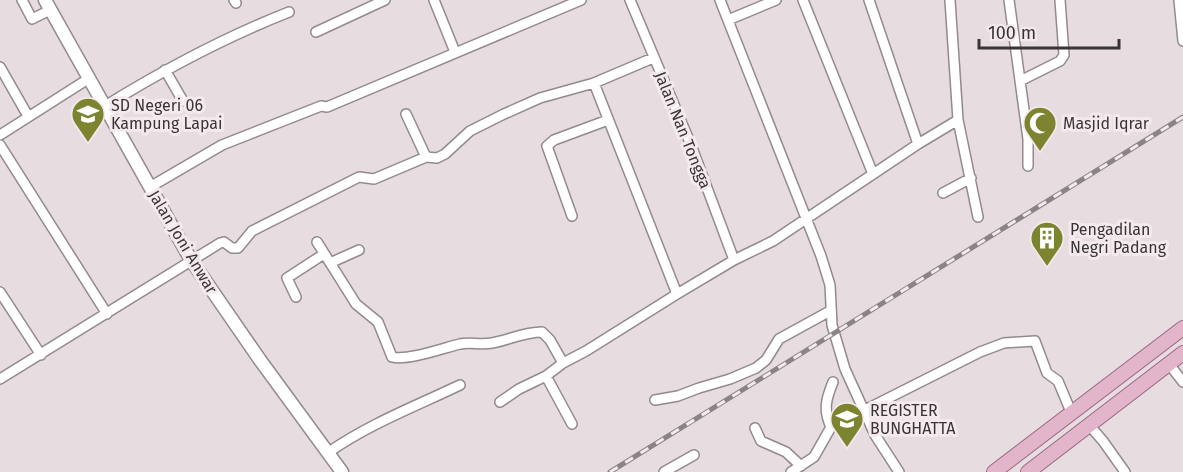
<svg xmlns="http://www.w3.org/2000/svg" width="1183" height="472" viewBox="0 0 1183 472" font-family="'Fira Sans',sans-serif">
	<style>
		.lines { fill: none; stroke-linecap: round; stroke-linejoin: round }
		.street-casing { stroke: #938a8e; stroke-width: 12 }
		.secondary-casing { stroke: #938a8e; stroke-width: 15 }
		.primary-casing { stroke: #9a6881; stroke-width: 16 }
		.street { stroke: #fff; stroke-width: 9 }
		.secondary { stroke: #fff; stroke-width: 12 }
		.primary { stroke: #e2b5cb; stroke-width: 14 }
		.rail-casing { stroke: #8b8487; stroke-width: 5 }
		.rail { stroke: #f4eaee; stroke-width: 3; stroke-dasharray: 9; stroke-linecap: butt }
		.labels { text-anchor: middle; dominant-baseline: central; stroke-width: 6; stroke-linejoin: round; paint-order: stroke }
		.poi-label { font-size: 16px; fill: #393537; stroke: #f4eaee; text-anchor: start }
		.street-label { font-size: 16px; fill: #393537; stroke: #f4eaee }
	</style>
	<rect width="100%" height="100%" fill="#e7dde1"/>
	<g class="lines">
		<defs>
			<path id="street" d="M 22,0 L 32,19 L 50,10
				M 234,0 L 236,3
				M 434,0 L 455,52
				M 630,0 L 691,145 L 734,260
				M 720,0 L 821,256 L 830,285 L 832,325 L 845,369 L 875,435 L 899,472
				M 803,0 L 873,174
				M 869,0 L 918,144
				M 950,0 L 958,120 L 978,217
				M 1009,0 L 1028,139 L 1028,166
				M 1179,0 L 1183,41
				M 728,20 L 776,0
				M 316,32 L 385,0
				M 0,67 L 28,116
				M 165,70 L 183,101
				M 1020,81 L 1060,61 L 1064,55 L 1060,0
				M 594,83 L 677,294
				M 105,106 C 165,69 223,38 289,12
				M 406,114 L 426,157
				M 0,135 L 88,79
				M 0,145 L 107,314
				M 150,187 L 222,145 L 321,106 L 327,107 L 581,0
				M 943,193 L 971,178
				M 572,216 L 547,146 L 554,140 L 608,120
				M 317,242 L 356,304 L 378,322 L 392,357 C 408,361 443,348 460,344 C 470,342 481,345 492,343 C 509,340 524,332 542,332 L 550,340 L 563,363
				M 330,263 L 359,250
				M 0,292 L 41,355
				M 296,297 L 287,278 L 324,254
				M 1169,364 L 1183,382
				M 546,376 L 572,424
				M 0,379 L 220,243 L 224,242 L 232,248 L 238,248 L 252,231 L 359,177 L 374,179 L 426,157 L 437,158 L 445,154 L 470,131 L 504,114 L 540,98 L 594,83 L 653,58
				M 655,400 L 678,396 L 699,388 L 730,379 L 756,368 L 766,360 L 779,339 L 830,311
				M 500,402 L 519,389 L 546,376 L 563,363 L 586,351 L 677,294 L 734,260 L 773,241 L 918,144 L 958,120
				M 1089,425 L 1103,441 L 1125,472
				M 831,427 C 823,410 826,399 833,382
				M 755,428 L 761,441 L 786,452 L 801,466
				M 329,452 C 369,424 416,406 460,385
				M 664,472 L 694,455
				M 791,472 L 814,457 L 831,427 L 980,352 L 1004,343 L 1035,341 L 1047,373 L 1058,381 L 1071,412"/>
			<path id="secondary" d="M 45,0 L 191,260 L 260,360 L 342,472"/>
			<path id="primary" d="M 994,472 L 1183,328
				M 1028,472 L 1183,353"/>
		</defs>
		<use href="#street" class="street-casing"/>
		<use href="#secondary" class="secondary-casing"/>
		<use href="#primary" class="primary-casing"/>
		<use href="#street" class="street"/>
		<use href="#secondary" class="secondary"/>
		<use href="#primary" class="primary"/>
		<defs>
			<path id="rail" d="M 610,472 L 1183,117"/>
		</defs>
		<use href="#rail" class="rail-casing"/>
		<use href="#rail" class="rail"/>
	</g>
	<defs>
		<symbol id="school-pin" viewBox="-11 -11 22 30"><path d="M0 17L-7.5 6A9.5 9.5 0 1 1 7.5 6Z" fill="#7c842f" stroke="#f4eaee"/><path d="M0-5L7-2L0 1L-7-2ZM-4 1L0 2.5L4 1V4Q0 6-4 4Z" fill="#fff"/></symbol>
		<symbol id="mosque-pin" viewBox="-11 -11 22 30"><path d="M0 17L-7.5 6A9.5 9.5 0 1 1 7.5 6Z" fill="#7c842f" stroke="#f4eaee"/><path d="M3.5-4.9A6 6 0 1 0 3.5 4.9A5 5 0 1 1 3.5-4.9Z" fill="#fff"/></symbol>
		<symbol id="building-pin" viewBox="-11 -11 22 30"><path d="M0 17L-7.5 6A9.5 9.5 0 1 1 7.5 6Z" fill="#7c842f" stroke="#f4eaee"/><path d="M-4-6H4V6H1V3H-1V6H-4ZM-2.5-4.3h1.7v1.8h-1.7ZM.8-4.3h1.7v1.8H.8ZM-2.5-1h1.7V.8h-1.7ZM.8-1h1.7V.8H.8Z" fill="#fff"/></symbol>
		<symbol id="university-pin" viewBox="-11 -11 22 30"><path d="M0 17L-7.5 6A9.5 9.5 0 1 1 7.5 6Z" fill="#7c842f" stroke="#f4eaee"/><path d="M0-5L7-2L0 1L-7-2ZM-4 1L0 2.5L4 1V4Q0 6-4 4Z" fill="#fff"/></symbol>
	</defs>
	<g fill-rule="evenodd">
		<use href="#school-pin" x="69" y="95" width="38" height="52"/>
		<use href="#mosque-pin" x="1021" y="104" width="38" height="52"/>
		<use href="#building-pin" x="1028" y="219" width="38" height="52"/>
		<use href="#university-pin" x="828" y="400" width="38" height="52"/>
	</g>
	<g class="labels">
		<g class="poi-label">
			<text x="111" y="105">SD Negeri 06<tspan x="111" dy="18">Kampung Lapai</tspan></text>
			<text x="1063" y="123">Masjid Iqrar</text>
			<text x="1070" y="229">Pengadilan<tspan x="1070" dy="18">Negri Padang</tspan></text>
			<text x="870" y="410">REGISTER<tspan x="870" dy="18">BUNGHATTA</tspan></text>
		</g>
		<g class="street-label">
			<text transform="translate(683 130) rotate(68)">Jalan Nan Tongga</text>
			<text transform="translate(183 242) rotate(59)">Jalan Joni Anwar</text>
		</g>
	</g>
	<path d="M979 39v9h140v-9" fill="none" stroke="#393537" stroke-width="3"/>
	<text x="988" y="39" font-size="18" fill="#393537" stroke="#f4eaee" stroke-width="4.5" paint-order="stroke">100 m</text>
</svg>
